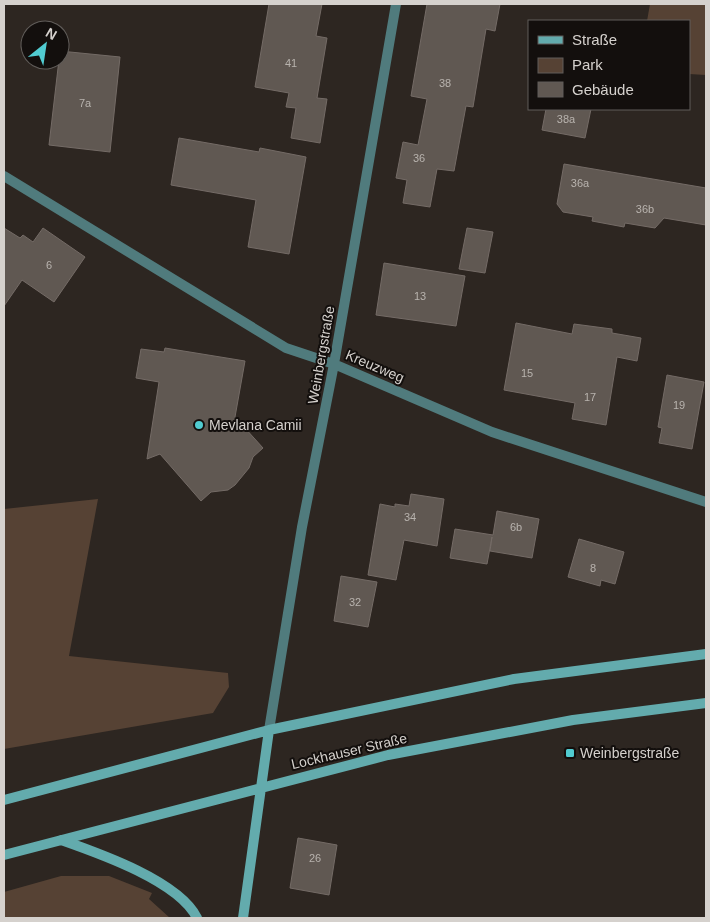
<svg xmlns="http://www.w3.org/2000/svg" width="710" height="922" viewBox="0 0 710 922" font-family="Helvetica,sans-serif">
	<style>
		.green { fill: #564234 }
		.building { fill: #605852; stroke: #746b66 }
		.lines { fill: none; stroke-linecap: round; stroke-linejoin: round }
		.street { stroke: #507b7d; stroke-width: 10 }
		.secondary { stroke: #63abad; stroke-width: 10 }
		.poi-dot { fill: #51ccd1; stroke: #130f0d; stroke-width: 2 }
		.labels { text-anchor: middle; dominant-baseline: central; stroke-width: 4; stroke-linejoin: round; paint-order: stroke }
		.number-label { font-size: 11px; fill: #b8b3ae }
		.street-label { font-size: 14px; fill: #d5d1cd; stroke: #130f0d }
		.poi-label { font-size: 14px; fill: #d5d1cd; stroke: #130f0d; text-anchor: start }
	</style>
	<rect width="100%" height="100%" fill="#2d2621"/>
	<path class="green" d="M 650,4 L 706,4 L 706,75 L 689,74 L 689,21 L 647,21 Z
		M 98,499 L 69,656 L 228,673 L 229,687 L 213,713 L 4,749 L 4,509 Z
		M 61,876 L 109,876 L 152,893 L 149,899 L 170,918 L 4,918 L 4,892 Z"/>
	<path class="building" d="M 269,4 L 322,4 L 316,36 L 327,38 L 317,98 L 327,99 L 320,143 L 291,138 L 296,108 L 286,107 L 289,93 L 255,87 Z
		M 427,4 L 500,4 L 495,31 L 486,29 L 473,107 L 466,106 L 454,171 L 437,169 L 430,207 L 403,203 L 407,180 L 396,178 L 403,142 L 418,145 L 427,99 L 411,96 Z
		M 60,51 L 120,57 L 110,152 L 49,145 Z
		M 546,109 L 591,109 L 585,138 L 542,130 Z
		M 179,138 L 259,152 L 260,148 L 306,157 L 289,254 L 248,247 L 256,200 L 171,185 Z
		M 564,164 L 706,188 L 706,225 L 664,218 L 655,228 L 625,223 L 624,227 L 592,221 L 593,217 L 563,212 L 557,204 Z
		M 4,228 L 20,238 L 23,235 L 33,242 L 43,228 L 85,257 L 54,302 L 22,280 L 4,306 Z
		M 467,228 L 493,232 L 485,273 L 459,269 Z
		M 384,263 L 465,276 L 456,326 L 376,315 Z
		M 516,323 L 572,334 L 574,324 L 612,329 L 612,333 L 641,338 L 637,361 L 617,357 L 606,425 L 572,419 L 575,403 L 504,390 Z
		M 165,348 L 245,361 L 235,417 L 263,448 L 253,457 L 249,468 L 235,485 L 228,490 L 211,492 L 201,501 L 160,454 L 147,459 L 159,382 L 136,378 L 141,349 L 164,352 Z
		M 667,375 L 704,382 L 692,449 L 659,443 L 662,428 L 658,427 Z
		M 411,494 L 444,499 L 437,546 L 404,540 L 396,580 L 368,575 L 380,504 L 395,507 L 395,504 L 409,506 Z
		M 497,511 L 539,519 L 532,558 L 490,551 L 492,537 L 487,564 L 450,558 L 455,529 L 493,535 Z
		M 579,539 L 624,552 L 615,584 L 601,580 L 600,586 L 568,577 Z
		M 341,576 L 377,582 L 368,627 L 334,621 Z
		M 298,838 L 337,845 L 329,895 L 290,888 Z"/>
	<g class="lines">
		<path class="street" d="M 4,176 L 286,348 L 334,364 L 492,432 L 706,502
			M 269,730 L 302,527 L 334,364 L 396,4"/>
		<path class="secondary" d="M 4,800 L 269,730 L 514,679 L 706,654
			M 61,840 C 98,853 179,881 197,918
			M 4,855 L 388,755 L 573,720 L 706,703
			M 243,918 L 269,730"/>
	</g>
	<g class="poi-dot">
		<circle cx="199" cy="425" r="5"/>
		<rect x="565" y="748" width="10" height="10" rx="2.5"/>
	</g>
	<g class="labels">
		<g class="number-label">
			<text x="291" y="63">41</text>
			<text x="445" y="83">38</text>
			<text x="85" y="103">7a</text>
			<text x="566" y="119">38a</text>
			<text x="419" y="158">36</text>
			<text x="580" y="183">36a</text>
			<text x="645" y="209">36b</text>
			<text x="49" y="265">6</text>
			<text x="420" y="296">13</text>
			<text x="527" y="373">15</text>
			<text x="590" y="397">17</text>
			<text x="679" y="405">19</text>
			<text x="410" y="517">34</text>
			<text x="516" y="527">6b</text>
			<text x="593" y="568">8</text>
			<text x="355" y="602">32</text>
			<text x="315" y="858">26</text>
		</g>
		<g class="street-label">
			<text transform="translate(321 355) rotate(-80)">Weinbergstraße</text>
			<text transform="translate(375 366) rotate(23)">Kreuzweg</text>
			<text transform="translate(349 751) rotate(-13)">Lockhauser Straße</text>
		</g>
		<g class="poi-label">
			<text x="209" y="425">Mevlana Camii</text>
			<text x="580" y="753">Weinbergstraße</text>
		</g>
	</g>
	<rect width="710" height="922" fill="none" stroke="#d5d1cd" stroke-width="10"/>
	<rect x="528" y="20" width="162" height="90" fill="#130f0d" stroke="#615d5a"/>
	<rect x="538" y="36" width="25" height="8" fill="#63abad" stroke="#615d5a"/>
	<text x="572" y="45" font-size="15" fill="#d5d1cd">Straße</text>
	<rect x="538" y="58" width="25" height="15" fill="#564234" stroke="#615d5a"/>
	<text x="572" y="70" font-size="15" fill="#d5d1cd">Park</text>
	<rect x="538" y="82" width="25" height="15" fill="#605852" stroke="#615d5a"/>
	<text x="572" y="95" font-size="15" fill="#d5d1cd">Gebäude</text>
	<g transform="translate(45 45) rotate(30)"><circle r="24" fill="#130f0d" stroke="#615d5a"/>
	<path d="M0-4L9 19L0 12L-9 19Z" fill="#51ccd1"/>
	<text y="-8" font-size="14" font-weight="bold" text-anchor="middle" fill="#d5d1cd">N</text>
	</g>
</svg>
